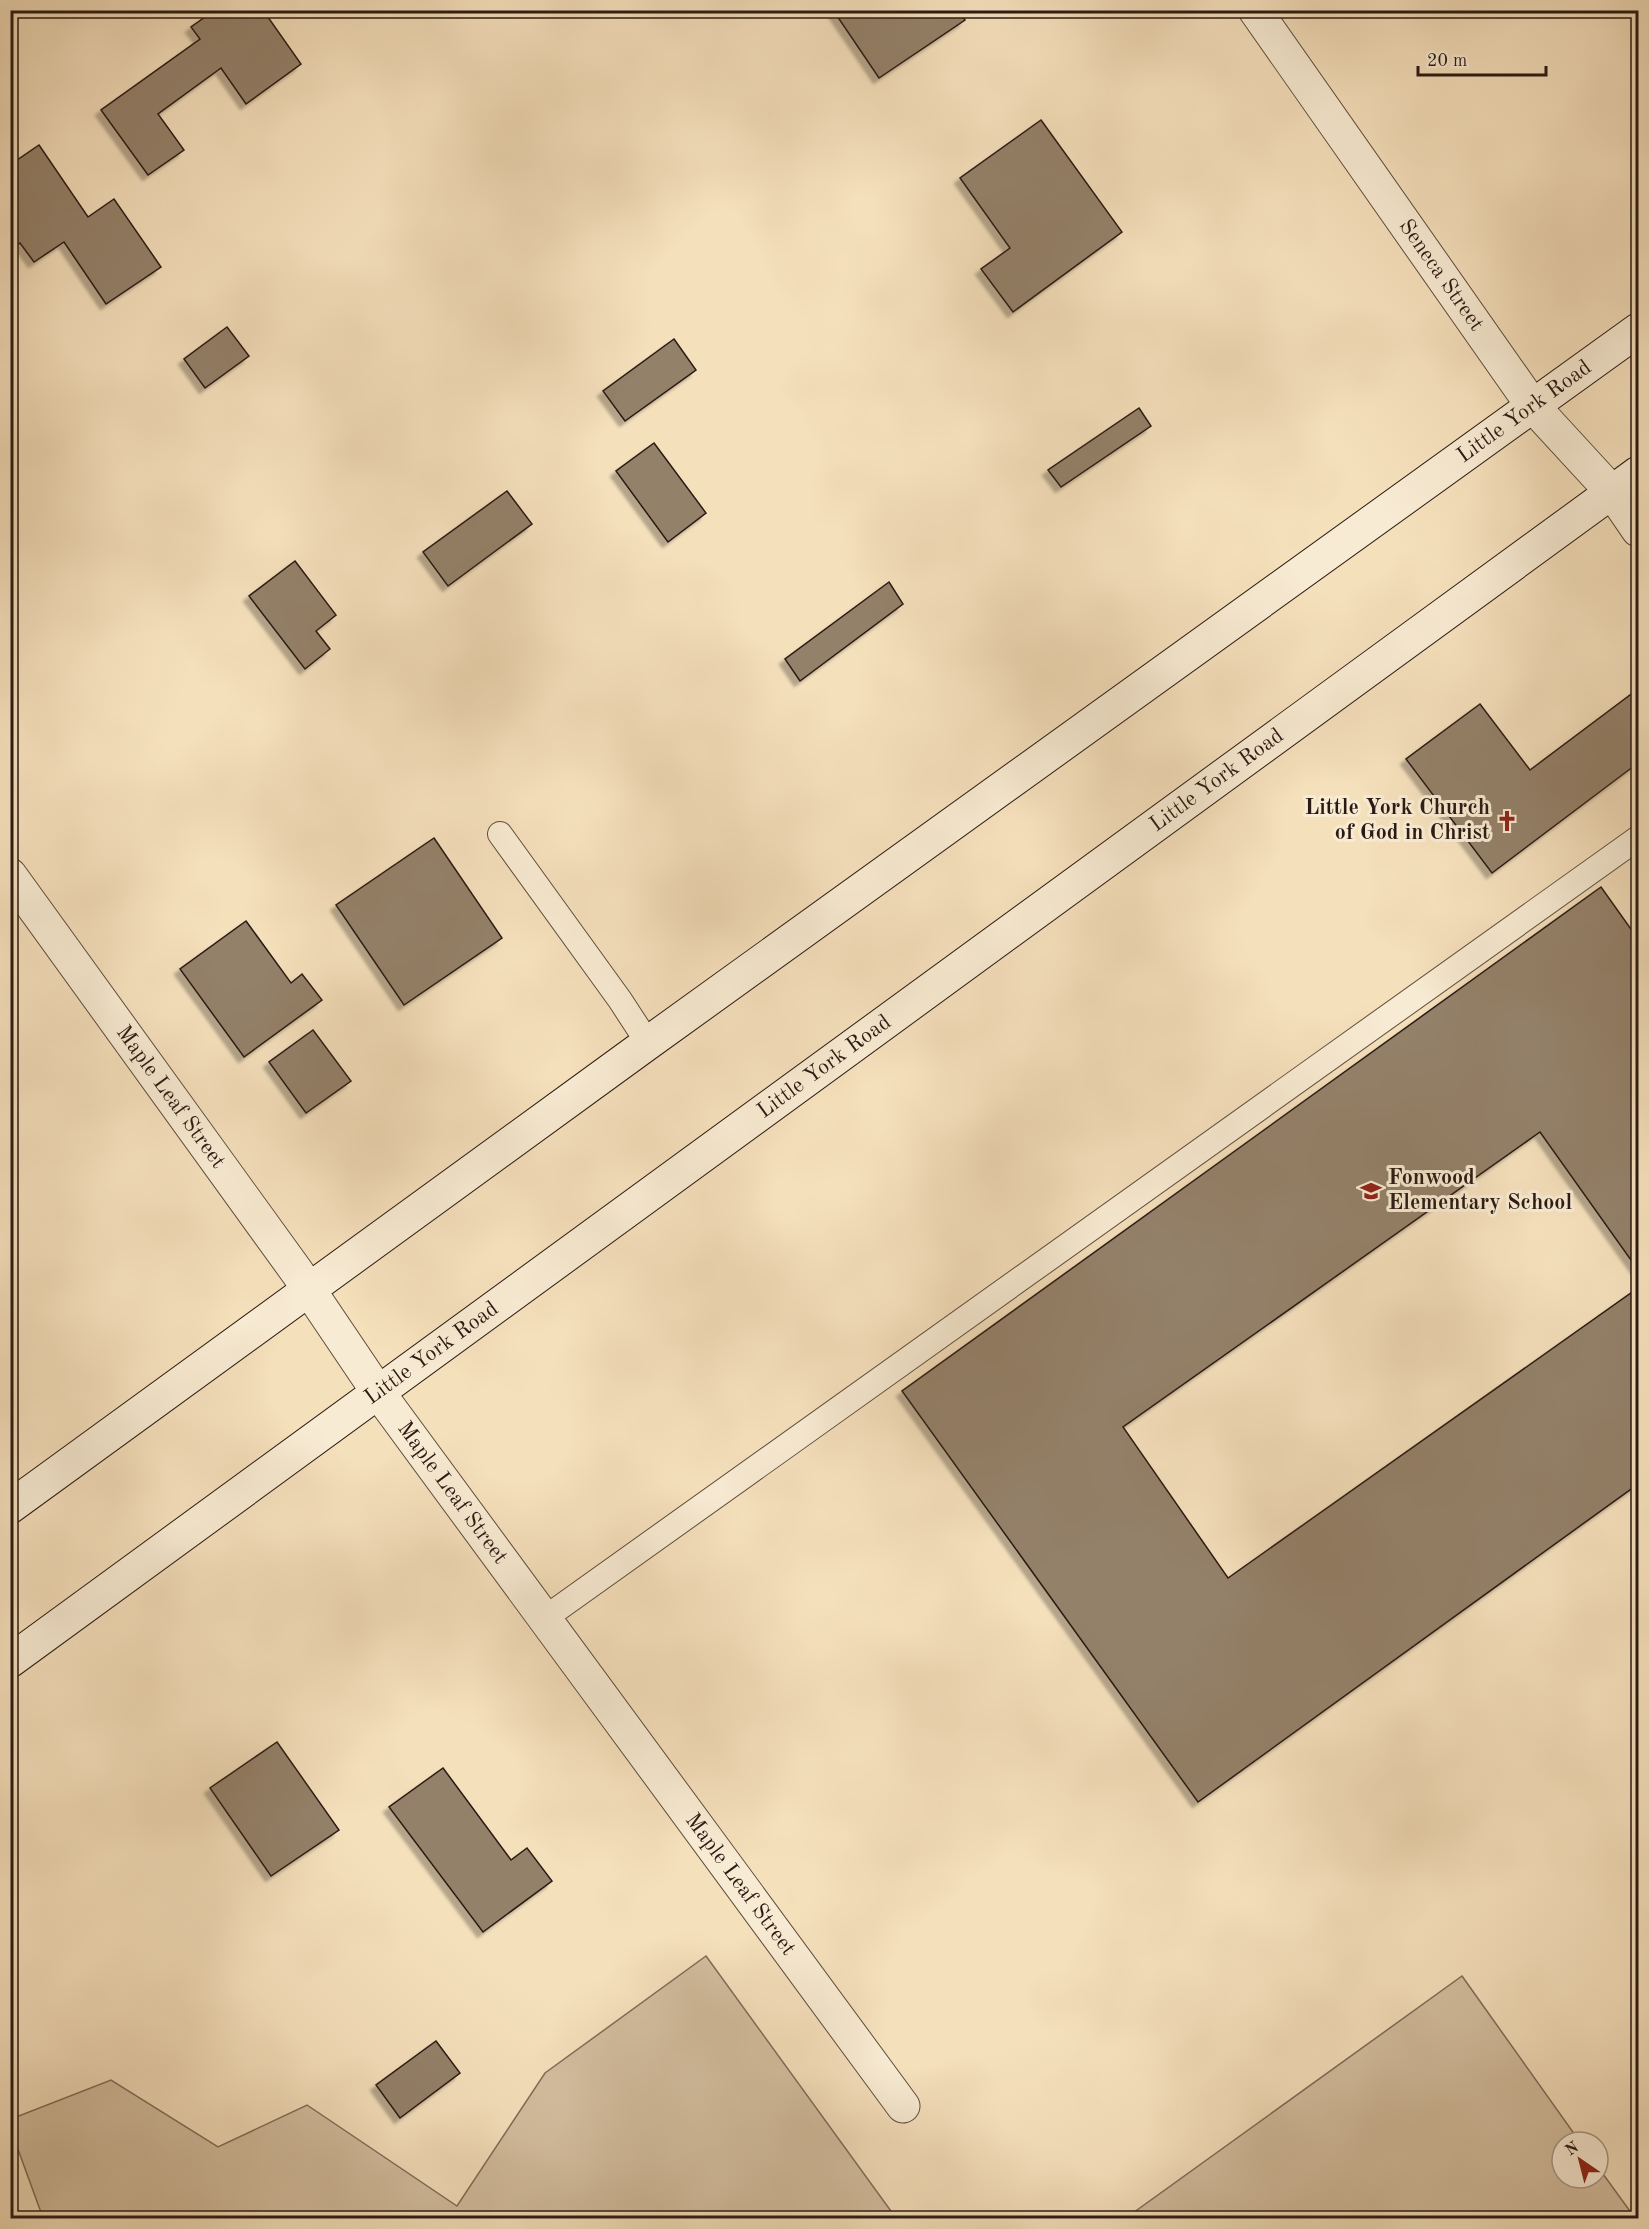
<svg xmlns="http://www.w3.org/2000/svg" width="1649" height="2229" viewBox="0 0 1649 2229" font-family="'Old Standard TT',serif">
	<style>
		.green { fill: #d3be9f; stroke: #7f6c59; stroke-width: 1.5 }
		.building { fill: #94816b; stroke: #2b1a13; stroke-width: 1.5; filter: url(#shadow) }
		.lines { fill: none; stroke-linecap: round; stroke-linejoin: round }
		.service-casing { stroke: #5e4c3d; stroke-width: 26 }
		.minor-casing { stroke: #5e4c3d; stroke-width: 35 }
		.secondary-casing { stroke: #2b1a13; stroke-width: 35 }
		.service { stroke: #f8ebd3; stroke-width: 24 }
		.minor { stroke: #f8ebd3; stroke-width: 33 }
		.secondary { stroke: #f8ebd3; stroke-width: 33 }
		.labels { text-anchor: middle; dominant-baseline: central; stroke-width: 6; stroke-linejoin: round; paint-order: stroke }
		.street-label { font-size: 22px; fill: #2b1a13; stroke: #f8ebd3 }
		.poi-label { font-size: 22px; font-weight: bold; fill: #2b1a13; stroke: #f8ebd3; text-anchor: end }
	</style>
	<defs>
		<filter id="shadow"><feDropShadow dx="-5.5" dy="5.5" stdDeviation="1.5" flood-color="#0004"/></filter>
	</defs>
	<rect width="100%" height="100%" fill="#f5e0bc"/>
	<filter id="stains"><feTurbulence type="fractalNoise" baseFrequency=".00333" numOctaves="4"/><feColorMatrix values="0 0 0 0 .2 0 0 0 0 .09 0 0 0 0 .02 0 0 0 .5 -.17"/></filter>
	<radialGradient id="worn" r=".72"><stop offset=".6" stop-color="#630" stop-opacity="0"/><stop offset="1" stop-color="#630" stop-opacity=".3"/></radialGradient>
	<path class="green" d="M 706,1956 L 896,2218 L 43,2218 L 11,2130 L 11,2119 L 111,2080 L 218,2147 L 307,2105 L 457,2206 L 545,2073 Z
		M 1462,1976 L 1580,2142 L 1562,2142 L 1562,2178 L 1598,2178 L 1598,2167 L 1635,2218 L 1126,2218 Z"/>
	<path class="building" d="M 215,10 L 263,10 L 301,64 L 246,104 L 221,68 L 158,114 L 184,150 L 148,175 L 101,110 L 200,39 L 191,27 Z
		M 833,10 L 959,10 L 965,20 L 879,78 Z
		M 1041,120 L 1122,232 L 1013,312 L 981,269 L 1010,248 L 960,178 Z
		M 39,145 L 88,217 L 114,199 L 161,267 L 106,304 L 64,242 L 34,262 L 20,243 L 10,250 L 10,165 Z
		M 227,327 L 249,356 L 205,388 L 184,359 Z
		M 674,339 L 696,370 L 625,421 L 603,391 Z
		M 1139,408 L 1151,426 L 1061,487 L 1048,470 Z
		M 654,443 L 706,513 L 668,542 L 616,471 Z
		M 507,491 L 532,524 L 448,586 L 423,552 Z
		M 295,561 L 336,615 L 316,631 L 330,649 L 305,669 L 249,596 Z
		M 889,582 L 903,604 L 800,681 L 785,659 Z
		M 1638,689 L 1638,763 L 1492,873 L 1406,759 L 1480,704 L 1530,770 Z
		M 434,838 L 502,938 L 404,1005 L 336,905 Z
		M 1601,887 L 1638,939 L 1638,1270 L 1540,1132 L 1123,1427 L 1228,1578 L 1638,1288 L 1638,1484 L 1198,1802 L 902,1391 Z
		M 246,921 L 291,983 L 302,974 L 322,1000 L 244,1057 L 180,969 Z
		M 313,1030 L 351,1081 L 306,1113 L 269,1062 Z
		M 277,1742 L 339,1830 L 271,1876 L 210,1788 Z
		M 443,1768 L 511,1860 L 527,1848 L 552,1881 L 483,1932 L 389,1807 Z
		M 436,2041 L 460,2073 L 400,2118 L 376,2085 Z"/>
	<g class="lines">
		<defs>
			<path id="service" d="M 500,834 L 620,1000 L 648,1043
				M 545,1618 L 1638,838"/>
			<g id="minor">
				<path id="s1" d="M 1255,10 L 1532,405 L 1612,492 L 1638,530"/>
				<path id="s2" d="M 10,875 L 297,1272 L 378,1392 L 903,2106"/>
			</g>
			<g id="secondary">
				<path id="s3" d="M 10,1507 L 648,1043 L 1638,330"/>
				<path id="s4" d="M 10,1661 L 1638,473"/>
			</g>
		</defs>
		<use href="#service" class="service-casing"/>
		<use href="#minor" class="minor-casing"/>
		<use href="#secondary" class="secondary-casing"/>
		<use href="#service" class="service"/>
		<use href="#minor" class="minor"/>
		<use href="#secondary" class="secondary"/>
	</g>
	<defs>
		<symbol id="church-bare" viewBox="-9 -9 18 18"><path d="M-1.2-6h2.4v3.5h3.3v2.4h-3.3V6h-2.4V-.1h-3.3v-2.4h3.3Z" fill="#8f2418" stroke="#f8ebd3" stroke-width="2.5" paint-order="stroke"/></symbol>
		<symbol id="school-bare" viewBox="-9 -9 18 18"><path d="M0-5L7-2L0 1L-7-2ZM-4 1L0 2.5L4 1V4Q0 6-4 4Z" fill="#8f2418" stroke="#f8ebd3" stroke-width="2.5" paint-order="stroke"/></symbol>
	</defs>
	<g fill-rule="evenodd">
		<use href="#church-bare" x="1492" y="806" width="30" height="30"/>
		<use href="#school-bare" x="1356" y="1176" width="30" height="30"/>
	</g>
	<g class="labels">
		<g class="street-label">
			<text stroke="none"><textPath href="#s1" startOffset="324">Seneca Street</textPath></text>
			<text stroke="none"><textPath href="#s3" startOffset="1869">Little York Road</textPath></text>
			<text stroke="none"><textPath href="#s4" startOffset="1494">Little York Road</textPath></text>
			<text stroke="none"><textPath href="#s4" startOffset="1008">Little York Road</textPath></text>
			<text stroke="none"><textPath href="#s2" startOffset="274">Maple Leaf Street</textPath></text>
			<text stroke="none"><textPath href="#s4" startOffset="522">Little York Road</textPath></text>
			<text stroke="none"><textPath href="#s2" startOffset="760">Maple Leaf Street</textPath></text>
			<text stroke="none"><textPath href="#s2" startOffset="1246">Maple Leaf Street</textPath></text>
		</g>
		<g class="poi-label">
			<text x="1490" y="808">Little York Church<tspan x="1490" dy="25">of God in Christ</tspan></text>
			<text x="1388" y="1178" text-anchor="start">Fonwood<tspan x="1388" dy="25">Elementary School</tspan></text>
		</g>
	</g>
	<rect width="1649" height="2229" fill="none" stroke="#f5e0bc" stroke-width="36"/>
	<rect x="12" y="12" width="1625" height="2205" fill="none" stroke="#2b1a13" stroke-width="3"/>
	<rect x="18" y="18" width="1613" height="2193" fill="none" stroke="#2b1a13" stroke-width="1.5"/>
	<g transform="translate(1580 2160) rotate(325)"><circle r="28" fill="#f8ebd3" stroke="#a69786" stroke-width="1.5"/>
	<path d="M0-4.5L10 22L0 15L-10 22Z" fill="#8f2418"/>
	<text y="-9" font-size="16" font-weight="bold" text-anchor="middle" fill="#2b1a13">N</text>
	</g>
	<path d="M1418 66v9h128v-9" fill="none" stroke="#2b1a13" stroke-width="3"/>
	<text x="1427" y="66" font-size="18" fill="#2b1a13" stroke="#f8ebd3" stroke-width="4.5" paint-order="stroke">20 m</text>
	<rect width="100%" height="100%" filter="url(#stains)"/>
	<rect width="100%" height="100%" fill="url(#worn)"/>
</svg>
